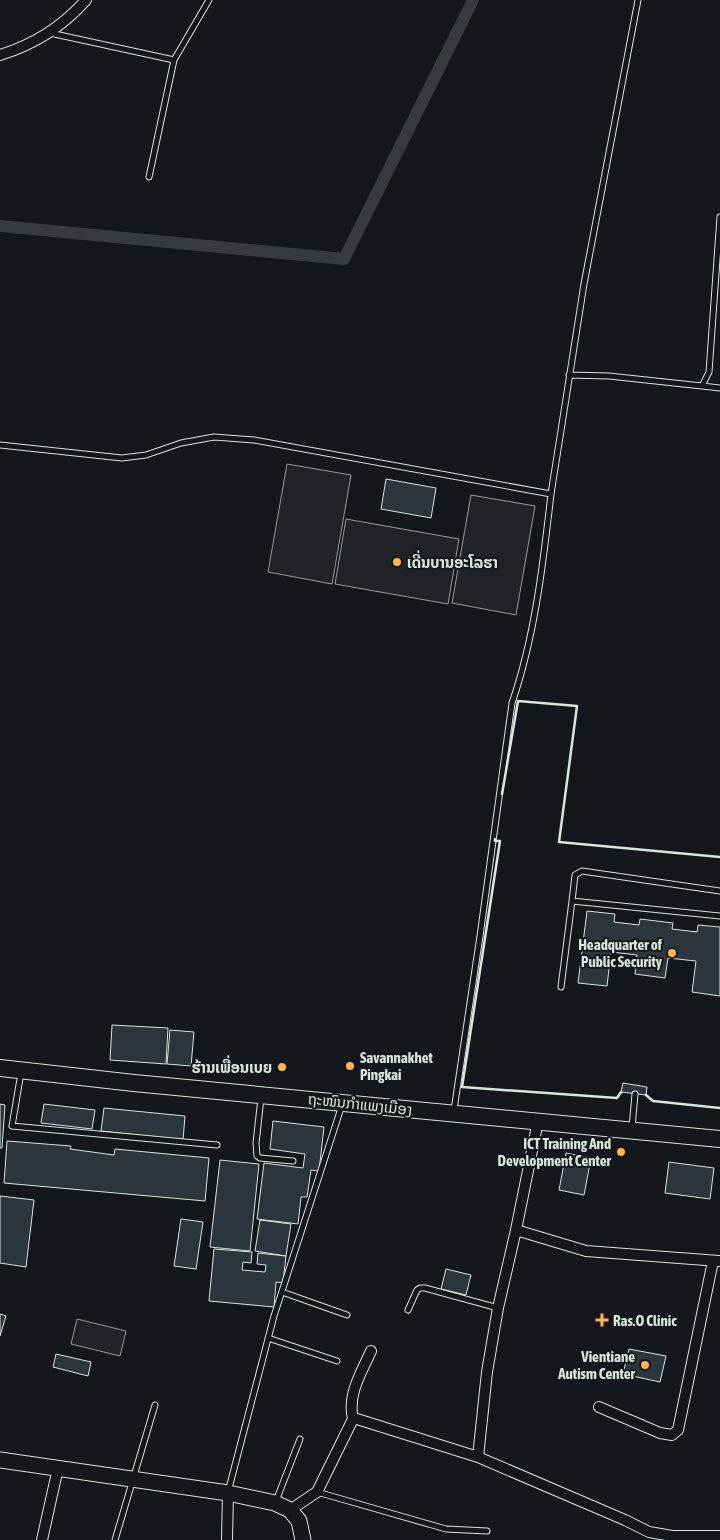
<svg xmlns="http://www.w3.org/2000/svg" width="720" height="1540" viewBox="0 0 720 1540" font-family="'Asap Condensed','Noto Sans Lao',sans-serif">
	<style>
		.green { fill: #202428; stroke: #939e99 }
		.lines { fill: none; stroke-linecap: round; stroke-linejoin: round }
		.canal { stroke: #363b3e; stroke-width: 12 }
		.building { fill: #2c363c; stroke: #d8e6dc }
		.lane-casing { stroke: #d8e6dc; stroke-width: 7 }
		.street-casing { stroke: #d8e6dc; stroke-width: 12 }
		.secondary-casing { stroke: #d8e6dc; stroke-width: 17 }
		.primary-casing { stroke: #d8e6dc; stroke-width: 18 }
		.lane { stroke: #14181c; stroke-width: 5 }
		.street { stroke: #14181c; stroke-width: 10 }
		.secondary { stroke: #14181c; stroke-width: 15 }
		.primary { stroke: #14181c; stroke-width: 16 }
		.wall { stroke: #d8e6dc; stroke-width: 2.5 }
		.poi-dot { fill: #ffb74d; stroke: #14181c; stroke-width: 2 }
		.labels { text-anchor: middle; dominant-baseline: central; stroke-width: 4; stroke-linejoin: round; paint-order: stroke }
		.poi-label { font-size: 15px; font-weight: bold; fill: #d8e6dc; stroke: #14181c; text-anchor: end }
		.street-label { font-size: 15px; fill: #d8e6dc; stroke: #14181c }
	</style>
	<rect width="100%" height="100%" fill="#14181c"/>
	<path class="green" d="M 287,464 L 351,475 L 332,584 L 268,572 Z
		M 471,495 L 535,506 L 516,615 L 452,603 Z
		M 346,519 L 459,539 L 448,604 L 335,584 Z
		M 77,1319 L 126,1331 L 120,1356 L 71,1344 Z"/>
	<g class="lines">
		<path class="canal" d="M 0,226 L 344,259 L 473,0"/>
	</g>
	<path class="building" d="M 386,479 L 436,488 L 431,518 L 381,509 Z
		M 587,911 L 615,914 L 614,922 L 639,925 L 640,919 L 673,923 L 672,929 L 697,932 L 698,925 L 720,927 L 720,996 L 692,992 L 696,961 L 668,958 L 665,978 L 635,974 L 637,955 L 611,952 L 607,986 L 578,983 Z
		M 112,1025 L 168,1028 L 166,1064 L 110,1060 Z
		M 170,1030 L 194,1032 L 191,1066 L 167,1064 Z
		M 623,1083 L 647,1087 L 646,1095 L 621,1092 Z
		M 0,1104 L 5,1105 L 2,1148 L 0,1148 Z
		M 44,1104 L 95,1110 L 92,1129 L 41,1123 Z
		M 104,1108 L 185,1116 L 183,1140 L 101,1131 Z
		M 273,1121 L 324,1127 L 319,1171 L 311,1170 L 307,1197 L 301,1197 L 298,1224 L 257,1219 L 264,1163 L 303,1168 L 305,1154 L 270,1149 Z
		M 7,1141 L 71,1146 L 70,1149 L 114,1155 L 115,1149 L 209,1158 L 205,1201 L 4,1183 Z
		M 566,1153 L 591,1158 L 584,1195 L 559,1190 Z
		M 220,1160 L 259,1164 L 250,1251 L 210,1247 Z
		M 669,1162 L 714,1168 L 710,1199 L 665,1193 Z
		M 0,1196 L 34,1200 L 26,1267 L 0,1263 Z
		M 181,1219 L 203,1222 L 196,1269 L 174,1266 Z
		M 260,1220 L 291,1224 L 286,1256 L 255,1251 Z
		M 214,1249 L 252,1252 L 251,1263 L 243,1262 L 242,1270 L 265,1272 L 266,1265 L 257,1264 L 258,1253 L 286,1256 L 283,1283 L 276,1282 L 274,1307 L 209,1301 Z
		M 446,1269 L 471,1275 L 466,1295 L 441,1289 Z
		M 0,1314 L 6,1316 L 0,1336 Z
		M 629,1349 L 666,1356 L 660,1382 L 623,1374 Z
		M 56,1354 L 91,1362 L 88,1376 L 53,1367 Z"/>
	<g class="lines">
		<defs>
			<path id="lane" d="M 50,33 L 174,60
				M 149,177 L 174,60 L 209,0
				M 569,375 L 609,376 L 702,386 L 709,372 L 720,217
				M 702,386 L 720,388
				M 0,445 L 122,458 L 146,455 L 181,443 L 214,437 L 254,440 L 551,494 C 543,564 535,636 512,703 L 480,936 L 454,1110
				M 551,494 L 584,284 L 638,0
				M 572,901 L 575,875 L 582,871 L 720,891
				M 561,987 L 572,901 L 720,916
				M 21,1073 L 12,1126 L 217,1145
				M 261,1098 L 256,1143 L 257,1156 L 260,1158 L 293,1161
				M 632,1128 L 635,1094
				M 282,1292 L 347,1315
				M 408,1310 L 417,1290 L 420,1288 L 425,1288 L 498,1308
				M 268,1338 L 337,1361
				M 228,1492 L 274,1316 L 342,1105
				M 317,1492 L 446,1529 L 487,1531
				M 276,1501 L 300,1439
				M 115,1540 L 155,1405"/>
			<path id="street" d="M 0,55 C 33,45 63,26 86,0
				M 516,1230 L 586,1251 L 719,1261
				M 599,1407 L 660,1433 L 672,1435 L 678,1430 L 713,1261
				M 353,1419 C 347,1395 361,1373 371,1351
				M 478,1457 L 487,1372 L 498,1308 L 516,1230 L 538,1121
				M 290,1510 L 317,1492 L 351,1423 L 353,1419 L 357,1419 L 478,1457 L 625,1520 L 649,1532 L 672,1536 L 720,1536
				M 42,1540 L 58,1468
				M 227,1540 L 228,1493"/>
			<path id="secondary" d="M 0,1460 L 228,1493 L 275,1503 L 290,1510 L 299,1521 L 303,1540"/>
			<path id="primary" d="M 0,1068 L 134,1083 L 720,1139"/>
		</defs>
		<use href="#lane" class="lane-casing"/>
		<use href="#street" class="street-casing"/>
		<use href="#secondary" class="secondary-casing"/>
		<use href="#primary" class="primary-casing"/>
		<use href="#lane" class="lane"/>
		<use href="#street" class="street"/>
		<use href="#secondary" class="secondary"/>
		<use href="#primary" class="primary"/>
		<path class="wall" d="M 502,794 L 518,701 L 577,706 L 559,842 L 720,857
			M 495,839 L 495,841 L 500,841 L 462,1087 L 617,1098 L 621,1092
			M 646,1095 L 653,1101 L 720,1108"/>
	</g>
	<g class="poi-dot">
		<circle cx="397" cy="562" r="5"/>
		<circle cx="672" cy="953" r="5"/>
		<circle cx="350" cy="1066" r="5"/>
		<circle cx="282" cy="1067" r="5"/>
		<circle cx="621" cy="1152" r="5"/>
		<path d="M599.5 1312.5h5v5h5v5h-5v5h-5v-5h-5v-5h5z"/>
		<circle cx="645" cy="1365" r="5"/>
	</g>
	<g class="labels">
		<g class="poi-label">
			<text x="407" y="562" text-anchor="start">ເດີ່ນບານອະໂລຮາ</text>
			<text x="662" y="944">Headquarter of<tspan x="662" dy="17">Public Security</tspan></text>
			<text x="360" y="1057" text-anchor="start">Savannakhet<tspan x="360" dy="17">Pingkai</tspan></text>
			<text x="272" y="1067">ຮ້ານເພື່ອນເບຍ</text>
			<text x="611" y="1143">ICT Training And<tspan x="611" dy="17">Development Center</tspan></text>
			<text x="613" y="1320" text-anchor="start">Ras.O Clinic</text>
			<text x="635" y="1356">Vientiane<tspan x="635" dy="17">Autism Center</tspan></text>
		</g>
		<g class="street-label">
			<text transform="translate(360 1104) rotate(6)">ຖະໜົນກຳແພງເມືອງ</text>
		</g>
	</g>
</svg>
